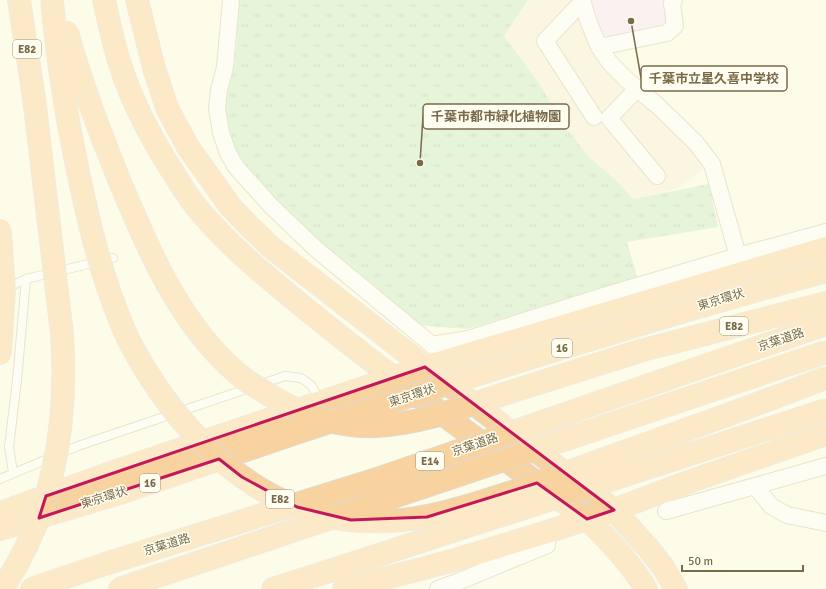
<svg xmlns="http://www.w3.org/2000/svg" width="826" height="589" viewBox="0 0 826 589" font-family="Signika,'Noto Sans JP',sans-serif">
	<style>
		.residential { fill: #f5f0d7 }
		.education { fill: #f9e5fa }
		.park { fill: url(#park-tufts) }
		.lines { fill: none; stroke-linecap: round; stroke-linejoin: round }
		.lane-casing { stroke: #d0c8ae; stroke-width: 10 }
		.street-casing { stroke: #d0c8ae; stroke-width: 18 }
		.highway-casing { stroke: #dfdbd4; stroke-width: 24 }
		.lane { stroke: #fff; stroke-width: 8 }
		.street { stroke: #fff; stroke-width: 16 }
		.highway { stroke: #f8d29f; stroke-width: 22 }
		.highway-bridge-casing { stroke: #dfdbd4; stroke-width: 24; stroke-linecap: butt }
		.highway-bridge { stroke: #f8d29f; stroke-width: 22 }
		.marked { fill: none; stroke: #c2185b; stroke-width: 3; stroke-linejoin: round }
		.labels { text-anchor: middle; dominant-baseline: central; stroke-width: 3; stroke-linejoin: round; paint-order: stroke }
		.shield { fill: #fffef0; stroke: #a1967c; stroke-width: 1 }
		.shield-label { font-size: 11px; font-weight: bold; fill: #796a4b }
		.street-label { font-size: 12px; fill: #796a4b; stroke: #fffef0 }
		.leader { fill: none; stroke: #796a4b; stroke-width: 1.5 }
		.callout-dot { fill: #796a4b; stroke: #fffef0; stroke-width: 1.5 }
		.callout { fill: #fffef0; stroke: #796a4b; stroke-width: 1.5 }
		.callout-label { font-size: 13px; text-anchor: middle; font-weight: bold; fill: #796a4b }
	</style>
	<defs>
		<pattern id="park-tufts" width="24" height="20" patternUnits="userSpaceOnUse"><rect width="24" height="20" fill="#caecc7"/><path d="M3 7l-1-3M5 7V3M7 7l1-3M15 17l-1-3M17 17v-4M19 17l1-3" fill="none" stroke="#a9c3a4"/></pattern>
	</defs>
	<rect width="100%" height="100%" fill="#fdfce9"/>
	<path class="residential" d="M 529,0 L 573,0 L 623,87 L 680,137 L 701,162 L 704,168 L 679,188 L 633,199 L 619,183 L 590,158 L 562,123 L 541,86 L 504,36 Z"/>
	<path class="education" d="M 587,0 L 667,0 L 670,17 L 663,24 L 608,38 L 599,30 Z"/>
	<path class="park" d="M 239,0 L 528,0 L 504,36 L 541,86 L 562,123 L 590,158 L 619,183 L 633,199 L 709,184 L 718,227 L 627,242 L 638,279 L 467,329 L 415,325 L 303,227 L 245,169 L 234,147 L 226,126 L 225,105 L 235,62 Z"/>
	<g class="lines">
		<defs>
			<path id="lane" d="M 5,289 L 26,279 L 113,258
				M 13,472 L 9,447 L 17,380 L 26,279
				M 0,479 L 78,446 L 285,376 L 301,378 L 311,385 L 321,402"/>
			<path id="street" d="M 231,0 L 225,67 L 219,90 L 217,109 L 221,133 L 228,153 L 236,167 L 271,206 L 316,249 L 432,345 L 468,339 L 603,296 L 738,256 L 826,232
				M 582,0 L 589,23 L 599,47 L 610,63 L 627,80 L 658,106 L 696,143 L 712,164 L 738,256
				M 582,2 L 545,41 L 594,117
				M 599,47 L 667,33 L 675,26 L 672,3 L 674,0
				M 637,89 L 609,118 L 657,176
				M 755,486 L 771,506 L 787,515 L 826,523
				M 666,511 L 826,466
				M 438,589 L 460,581 L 547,545 L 547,532"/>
			<path id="highway" d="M 19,0 L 34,98
				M 104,0 C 109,22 113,43 120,64 C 131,100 149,134 169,166 C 178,180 187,196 198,209 C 234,252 278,286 322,322 C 408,391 498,454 587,519 C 609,540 630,562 646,589
				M 137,0 L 154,68 L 167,108 L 188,147 L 230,206 L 250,227 L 272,248 L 425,367 L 614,510 L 648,548 L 663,567 L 676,589
				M 643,350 L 826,303
				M 0,513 L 116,471 L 425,367 L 826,248
				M 0,529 L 123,492 L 299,432
				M 273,589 L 345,566
				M 344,589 L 455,560 L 547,532 L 614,510 L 677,486 L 826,434"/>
		</defs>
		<use href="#lane" class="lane-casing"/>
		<use href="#street" class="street-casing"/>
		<use href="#highway" class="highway-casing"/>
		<use href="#lane" class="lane"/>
		<use href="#street" class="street"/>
		<use href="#highway" class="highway"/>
		<defs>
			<path id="highway-bridge" d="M 52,0 C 58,67 69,133 84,199 C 93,240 104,281 120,320 C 129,344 142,365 156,386 C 196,445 254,499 326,516 C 346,521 368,522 389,521 C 431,519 472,505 512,492 C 539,482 566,473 593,463 C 671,435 749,408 826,378
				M 67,32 C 81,83 100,133 120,182 C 149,251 179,323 237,373 C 248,383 262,390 274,398 C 304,415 341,428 376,426 C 423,424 466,406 510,392 C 554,378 599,364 643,350
				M 0,230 L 4,290 L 0,354
				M 299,432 C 474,375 649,319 826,271
				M 345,566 L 826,410
				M 2,589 C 54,511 68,426 62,334 L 34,98
				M 31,589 L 105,564 L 377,479 L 826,324
				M 119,589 L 826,352"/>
		</defs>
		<use href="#highway-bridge" class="highway-bridge-casing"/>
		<use href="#highway-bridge" class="highway-bridge"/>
	</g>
	<path d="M0 0H826V589H0ZM 425,367 L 614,510 L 587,519 L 537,483 L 427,517 L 351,520 L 297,507 L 242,477 L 219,459 L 39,518 L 46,496 Z" fill="#fdfce9" fill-opacity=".55" fill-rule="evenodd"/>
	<path class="marked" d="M 425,367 L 614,510 L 587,519 L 537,483 L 427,517 L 351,520 L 297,507 L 242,477 L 219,459 L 39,518 L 46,496 Z"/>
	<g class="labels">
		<g class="shield">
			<rect x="13" y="40" width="28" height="18" rx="3"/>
			<rect x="720" y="317" width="28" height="18" rx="3"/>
			<rect x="552" y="339" width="20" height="18" rx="3"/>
			<rect x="416" y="452" width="28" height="18" rx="3"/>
			<rect x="140" y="474" width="20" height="18" rx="3"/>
			<rect x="266" y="490" width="28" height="18" rx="3"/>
		</g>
		<g class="shield-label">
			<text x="27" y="49">E82</text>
			<text x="734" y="326">E82</text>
			<text x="562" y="348">16</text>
			<text x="430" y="461">E14</text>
			<text x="150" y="483">16</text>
			<text x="280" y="499">E82</text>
		</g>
		<g class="street-label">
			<text transform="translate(721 300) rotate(-17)">東京環状</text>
			<text transform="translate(781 340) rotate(-19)">京葉道路</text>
			<text transform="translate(412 396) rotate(-18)">東京環状</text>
			<text transform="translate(475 445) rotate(-19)">京葉道路</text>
			<text transform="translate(104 498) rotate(-17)">東京環状</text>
			<text transform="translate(167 545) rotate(-17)">京葉道路</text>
		</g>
	</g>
	<path class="leader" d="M631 21L641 78M420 163L423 116"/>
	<g class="callout-dot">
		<circle cx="631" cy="21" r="4"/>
		<circle cx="420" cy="163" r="4"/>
	</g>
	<g class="callout">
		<rect x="641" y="66" width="146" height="25" rx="4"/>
		<rect x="423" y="104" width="146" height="25" rx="4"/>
	</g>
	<g class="callout-label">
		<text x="714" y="83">千葉市立星久喜中学校</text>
		<text x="496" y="121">千葉市都市緑化植物園</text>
	</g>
	<path d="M682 565v6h121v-6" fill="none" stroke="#796a4b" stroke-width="2"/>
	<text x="688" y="565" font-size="12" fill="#796a4b" stroke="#fffef0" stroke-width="3" paint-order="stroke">50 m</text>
</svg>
